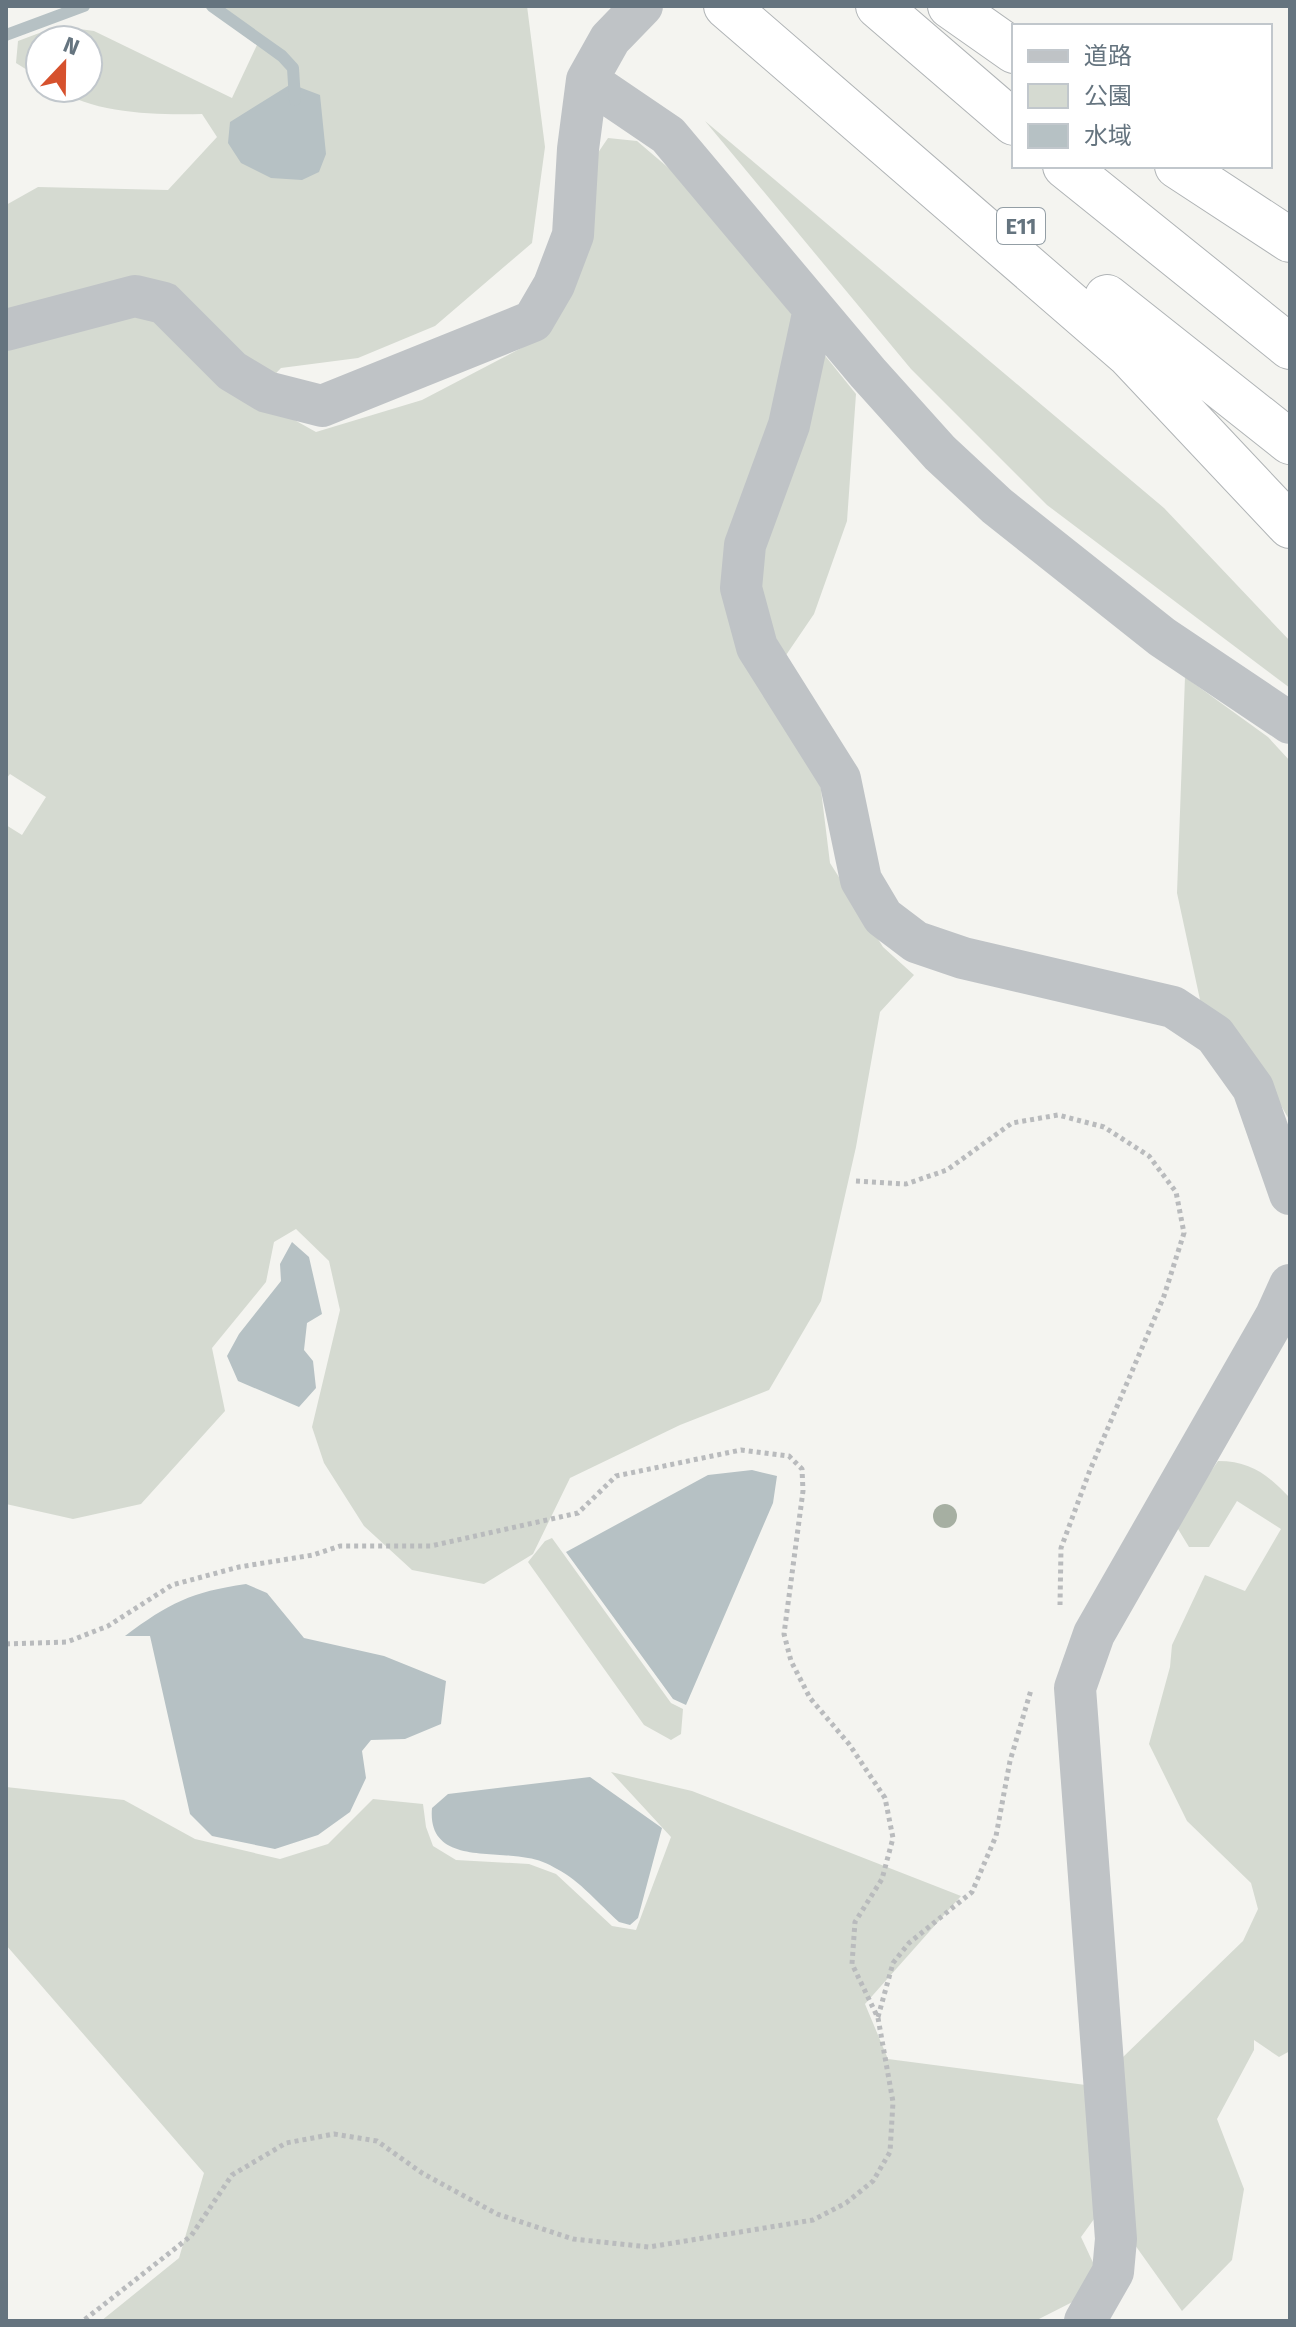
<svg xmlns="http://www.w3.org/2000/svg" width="1296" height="2327" viewBox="0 0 1296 2327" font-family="'Fira Sans','Noto Sans JP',sans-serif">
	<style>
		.green { fill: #d5dad1 }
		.water { fill: #b6c1c4 }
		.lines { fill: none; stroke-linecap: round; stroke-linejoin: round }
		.stream { stroke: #b6c1c4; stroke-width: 12 }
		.highway-casing { stroke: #b0b4b6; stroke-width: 46 }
		.path { stroke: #b9bbbd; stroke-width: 5; stroke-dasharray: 4 4; stroke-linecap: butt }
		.street { stroke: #bfc3c6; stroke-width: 42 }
		.highway { stroke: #fff; stroke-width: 44 }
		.tree { fill: #a6afa2 }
		.labels { text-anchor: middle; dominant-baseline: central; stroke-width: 8; stroke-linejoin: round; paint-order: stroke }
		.shield { fill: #fff; stroke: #939ea5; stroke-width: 2 }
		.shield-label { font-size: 22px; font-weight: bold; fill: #65747f }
	</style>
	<rect width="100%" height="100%" fill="#f4f4f0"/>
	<path class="green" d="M 201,6 L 527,6 L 545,147 L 532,243 L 435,326 L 358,358 L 281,368 L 253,397 L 316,432 L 422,400 L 531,343 L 587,169 L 608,138 L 637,141 L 685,182 L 856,394 L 847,521 L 814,614 L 763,689 L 820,782 L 830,863 L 883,947 L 914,975 L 880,1012 L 856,1147 L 821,1301 L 769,1390 L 680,1425 L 570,1478 L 533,1554 L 484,1584 L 412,1570 L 364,1526 L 324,1463 L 312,1427 L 340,1310 L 329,1261 L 296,1229 L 274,1242 L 266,1282 L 212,1348 L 225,1411 L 141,1504 L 73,1519 L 6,1504 L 6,825 L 22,835 L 46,797 L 10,774 L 6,779 L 6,205 L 38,187 L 168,190 L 217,137 L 202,114 C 155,115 95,114 55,88 L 88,88 L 88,40 L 40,40 L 40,78 L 16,63 L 18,41 L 58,26 L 94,31 L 232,98 L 257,45 L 215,12 Z
		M 705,121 L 1164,508 L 1290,641 L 1290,688 L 1047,505 L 911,369 Z
		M 1185,677 L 1268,737 L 1290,761 L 1290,1121 L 1262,1073 L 1202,1009 L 1177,893 Z
		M 1218,1461 C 1251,1461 1268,1475 1290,1498 L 1290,2051 L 1279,2057 L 1254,2040 L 1254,2050 L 1217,2119 L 1244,2189 L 1232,2260 L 1182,2311 L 1130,2238 L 1126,2175 L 1081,2237 L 1104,2286 L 1035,2321 L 101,2321 L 179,2258 L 204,2173 L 6,1945 L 6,1787 L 124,1800 L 195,1839 L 280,1859 L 328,1844 L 373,1799 L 423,1804 L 426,1827 L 433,1846 L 456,1860 L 529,1864 L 556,1874 L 612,1926 L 636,1930 L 671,1837 L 611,1772 L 692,1791 L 961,1896 L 865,2004 L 888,2059 L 1093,2086 L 1243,1941 L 1258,1909 L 1251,1883 L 1187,1821 L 1149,1744 L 1170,1667 L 1172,1645 L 1205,1575 L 1245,1591 L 1281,1529 L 1237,1501 L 1209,1547 L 1189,1547 L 1175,1524 Z
		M 552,1538 L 671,1703 L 683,1709 L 681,1734 L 671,1740 L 644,1725 L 528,1562 L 545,1541 Z"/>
	<path class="water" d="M 291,84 L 320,95 L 326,154 L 319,172 L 302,180 L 271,178 L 241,163 L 228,143 L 230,122 Z
		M 292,1242 L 309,1257 L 322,1314 L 307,1323 L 304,1350 L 313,1361 L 316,1388 L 299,1407 L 238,1381 L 227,1356 L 239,1334 L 281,1281 L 280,1264 Z
		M 752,1470 L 777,1476 L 773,1503 L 686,1705 L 673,1699 L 566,1552 L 708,1475 Z
		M 246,1584 L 267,1593 L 304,1638 L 384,1656 L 446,1681 L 441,1724 L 405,1739 L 371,1740 L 362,1751 L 366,1778 L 350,1812 L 318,1835 L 275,1849 L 212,1836 L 190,1814 L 150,1636 L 125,1636 C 169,1603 191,1592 246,1584 Z
		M 590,1777 L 662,1828 L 638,1918 L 630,1925 L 619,1922 C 600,1905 579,1880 557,1869 C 549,1864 537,1859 528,1858 C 492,1850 427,1864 432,1808 L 448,1794 Z"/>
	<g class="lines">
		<path class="stream" d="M 212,6 L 282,56 L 293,68 L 295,100
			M 6,35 L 84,6"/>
		<defs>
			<path id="highway" d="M 726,6 L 1128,354 L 1290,526
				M 878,6 L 1014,123
				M 950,6 L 1014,51
				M 1065,166 L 1290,347
				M 1177,166 L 1290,240
				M 1107,297 L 1290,442"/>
		</defs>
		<use href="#highway" class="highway-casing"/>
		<path class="path" d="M 856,1181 L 906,1184 L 947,1170 L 1012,1123 L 1058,1115 L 1104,1127 L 1149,1156 L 1176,1192 L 1184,1233 L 1164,1296 L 1090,1470 L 1061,1548 L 1060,1605
			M 6,1644 L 67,1642 L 108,1626 L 172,1585 L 239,1567 L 313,1555 L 340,1546 L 431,1546 L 578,1513 L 616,1476 L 741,1450 L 789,1456 L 802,1469 L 803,1491 L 784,1634 L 791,1661 L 810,1698 L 849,1744 L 885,1798 L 893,1838 L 882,1879 L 855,1922 L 852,1964 L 878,2018 L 893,2102 L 890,2152 L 873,2181 L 846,2203 L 813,2220 L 649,2247 L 573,2239 L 497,2214 L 422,2173 L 377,2141 L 334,2134 L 286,2143 L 232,2175 L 191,2236 L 83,2321
			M 878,2017 L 893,1963 L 909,1943 L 972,1892 L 996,1836 L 1010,1761 L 1031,1690"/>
		<path class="street" d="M 587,80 L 668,135 L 868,373 L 940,453 L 997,506 L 1162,637 L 1290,723
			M 814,309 L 789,425 L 745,545 L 741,588 L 757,647 L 840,779 L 861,880 L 883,917 L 916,942 L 963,958 L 1173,1007 L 1215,1035 L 1253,1088 L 1290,1194
			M 6,330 L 135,296 L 164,303 L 232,371 L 267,392 L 322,406 L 533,321 L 554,285 L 573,235 L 578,149 L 587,80 L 610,39 L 642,6
			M 1085,2321 L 1113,2272 L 1116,2239 L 1075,1688 L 1094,1634 L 1276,1316 L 1290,1285"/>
		<use href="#highway" class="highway"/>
	</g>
	<circle class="tree" cx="945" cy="1516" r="12"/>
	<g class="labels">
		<rect class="shield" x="997" y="208" width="48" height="36" rx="6"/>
		<g class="shield-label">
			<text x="1021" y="226">E11</text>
		</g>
	</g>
	<rect width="1296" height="2327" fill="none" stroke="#65747f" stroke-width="16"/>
	<rect x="1012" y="24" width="260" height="144" fill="#ffffff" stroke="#c1c7cc" stroke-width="2"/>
	<rect x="1028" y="50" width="40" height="12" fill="#bfc3c6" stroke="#c1c7cc" stroke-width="2"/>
	<text x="1084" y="64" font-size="24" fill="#65747f">道路</text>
	<rect x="1028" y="84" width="40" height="24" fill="#d5dad1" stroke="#c1c7cc" stroke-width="2"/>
	<text x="1084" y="104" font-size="24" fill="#65747f">公園</text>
	<rect x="1028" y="124" width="40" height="24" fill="#b6c1c4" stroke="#c1c7cc" stroke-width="2"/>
	<text x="1084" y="144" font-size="24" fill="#65747f">水域</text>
	<g transform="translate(64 64) rotate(22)"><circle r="38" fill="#ffffff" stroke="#c1c7cc" stroke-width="2"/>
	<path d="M0-6L14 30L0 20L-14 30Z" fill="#d6512d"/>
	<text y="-12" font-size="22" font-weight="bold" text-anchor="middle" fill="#65747f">N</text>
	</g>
</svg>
